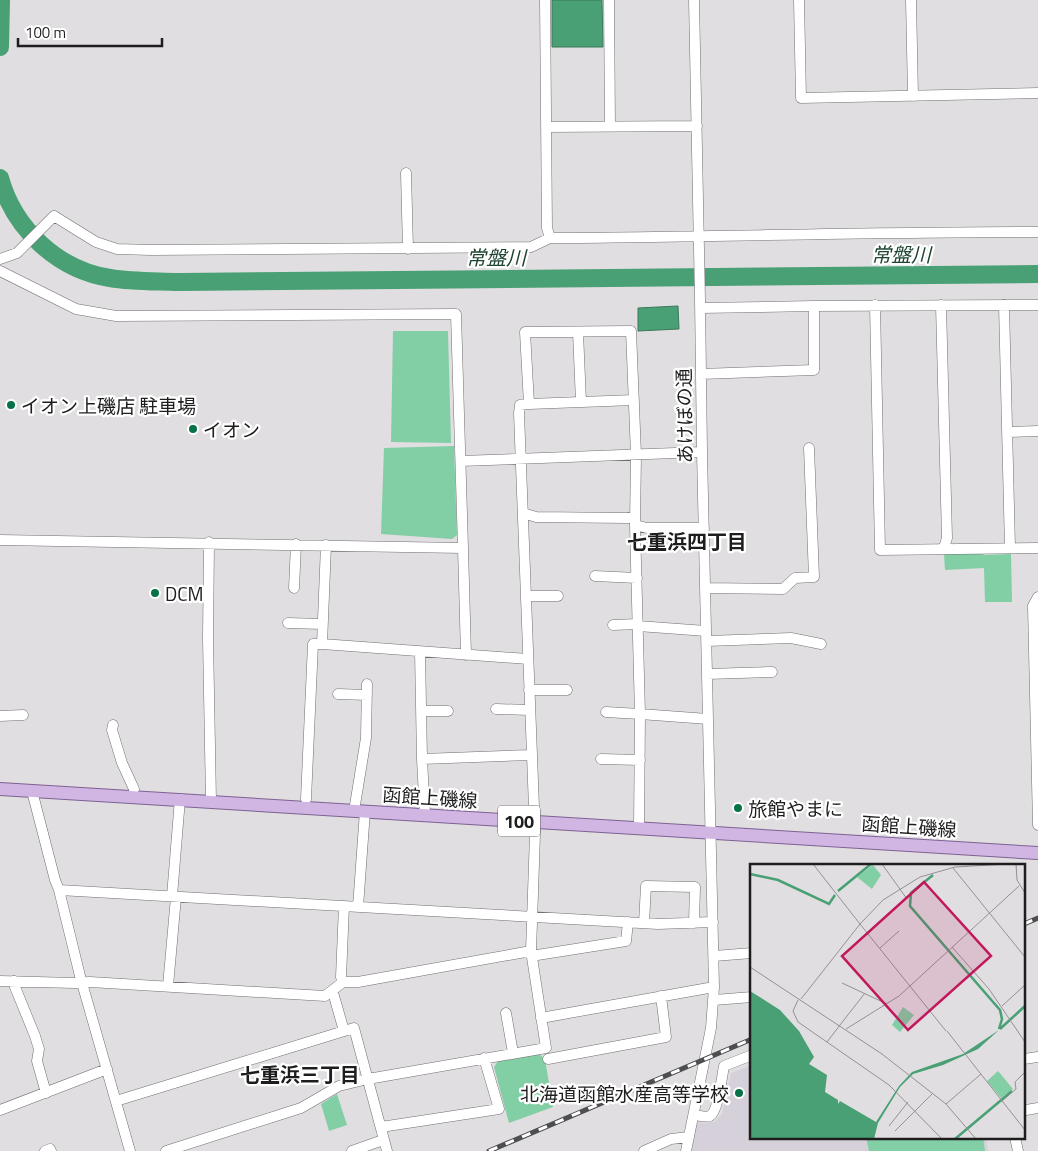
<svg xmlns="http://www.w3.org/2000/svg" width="1038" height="1151" viewBox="0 0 1038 1151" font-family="'Titillium Web','Noto Sans JP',sans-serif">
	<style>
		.built { fill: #d5d0d9 }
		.green { fill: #82cea5 }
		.water { fill: #48a074; stroke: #3b795a }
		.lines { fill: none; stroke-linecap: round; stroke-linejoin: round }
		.river { stroke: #48a074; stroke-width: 18 }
		.minor-casing { stroke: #706f71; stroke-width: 11 }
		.major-casing { stroke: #7e6192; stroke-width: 14 }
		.minor { stroke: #fff; stroke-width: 10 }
		.major { stroke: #d1b6e3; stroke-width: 12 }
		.rail-casing { stroke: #4e4d4f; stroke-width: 5 }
		.rail { stroke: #fff; stroke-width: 3; stroke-dasharray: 9; stroke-linecap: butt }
		.poi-dot { fill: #077148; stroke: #fff; stroke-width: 2 }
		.labels { text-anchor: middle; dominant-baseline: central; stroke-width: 4.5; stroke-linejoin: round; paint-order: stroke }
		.shield { fill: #fff; stroke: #616162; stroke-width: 1 }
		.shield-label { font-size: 18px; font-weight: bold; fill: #1d1d1e }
		.poi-label { font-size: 19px; fill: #1d1d1e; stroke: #fff; text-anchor: start }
		.street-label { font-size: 19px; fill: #1d1d1e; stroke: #fff }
		.water-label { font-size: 20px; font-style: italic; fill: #1f4431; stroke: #fff }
		.neighbourhood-label { font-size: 20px; font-weight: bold; fill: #1d1d1e; stroke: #fff }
		.inset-river { fill: none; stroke: #48a074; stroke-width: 2.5 }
		.inset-road { fill: none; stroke: #929193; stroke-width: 1 }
		.view { fill: #c2185b; fill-opacity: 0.15; stroke: #c2185b; stroke-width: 2.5 }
		.inset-edge { fill: none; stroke: #1d1d1e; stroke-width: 2.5 }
	</style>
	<rect width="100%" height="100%" fill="#e0dee1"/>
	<path class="built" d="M 752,1065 L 752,1137 L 986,1137 L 988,1151 L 691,1151 L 697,1123 L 714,1122 L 722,1114 L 731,1073 Z"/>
	<path class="green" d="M 393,331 L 448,331 L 451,443 L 391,442 Z
		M 454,446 L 457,535 L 452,539 L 381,534 L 384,448 Z
		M 979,553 L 985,555 L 1011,554 L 1012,602 L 985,602 L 984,568 L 945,570 L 944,554 Z
		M 539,1054 L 545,1059 L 553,1107 L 509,1123 L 494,1067 L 498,1061 Z
		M 337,1094 L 347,1125 L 329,1131 L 321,1104 Z
		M 866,1137 L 983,1137 L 985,1151 L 869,1151 Z"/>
	<path class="water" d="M 552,0 L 602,0 L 603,47 L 552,47 Z
		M 678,306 L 679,329 L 638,331 L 638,308 Z"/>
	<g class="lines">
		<path class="river" d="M 0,47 L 1,0
			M 0,178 C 14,229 58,270 110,278 C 133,282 156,281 179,282 L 1038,274"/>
		<defs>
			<path id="minor" d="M 545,0 L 547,228 L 550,238
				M 609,0 L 610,126
				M 799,0 L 801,98 L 1038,93
				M 911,0 L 913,96
				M 546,127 L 697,126
				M 406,173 L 408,249
				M 0,259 L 17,253 L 54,216 L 96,242 L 117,249 L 151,250 L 531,247 L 550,238 C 713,237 875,232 1038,232
				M 0,271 L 76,309 L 116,316 L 456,314 L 463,548 L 0,540
				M 875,305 L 880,550 L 1038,548
				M 941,305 L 947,538 L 944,548
				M 1004,305 L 1010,548
				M 700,308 L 814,306 L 1038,305
				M 578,332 L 581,402
				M 701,374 L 814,370 L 814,306
				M 529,404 L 634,400
				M 1007,432 L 1038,431
				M 461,461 L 702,452
				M 523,513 L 536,517 L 627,518 L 635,517
				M 635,525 L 647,528 L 704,528
				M 209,542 L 208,638 L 211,801
				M 326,545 L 322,644 L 528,659
				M 463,548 L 466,655
				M 595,576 L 637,578
				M 294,588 L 296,544
				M 705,588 L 783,589 L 795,578 L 814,577 L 809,448
				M 526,596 L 558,596
				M 1038,597 L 1033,606 L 1038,825
				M 288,623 L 322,624
				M 613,625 L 638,624
				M 638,626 L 706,631
				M 707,641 L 791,638 L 821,644
				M 420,652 L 422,759 L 531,755
				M 707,674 L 772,672
				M 529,690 L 567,690
				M 338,694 L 367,695
				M 496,709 L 529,710
				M 422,711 L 448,711
				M 606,712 L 640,714
				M 640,714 L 708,719
				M 0,716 L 23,715
				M 113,725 L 112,730 L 122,763 L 134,789
				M 422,759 L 425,815
				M 601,759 L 640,760
				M 32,791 L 55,880 L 59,890 L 80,976 L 130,1151
				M 306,799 L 313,644 L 322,644
				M 354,811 L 366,738 L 367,684
				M 59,890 L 658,924 L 713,922
				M 172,896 L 180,799
				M 358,907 L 365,811
				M 644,923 L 646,886 L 695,887 L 694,923
				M 531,956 L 626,941 L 628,922
				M 714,956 L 752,953
				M 0,981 L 74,983 L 90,982 L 325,996 L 343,982 L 358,982 L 531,951
				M 14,981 L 15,987 L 35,1036 L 39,1049 L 37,1061 L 46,1093
				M 343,982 L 341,977 L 344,906
				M 168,986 L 176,897
				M 331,992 L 334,996 L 344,1031
				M 714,1000 L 752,997
				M 506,1013 L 513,1053
				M 541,1018 L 714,987
				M 548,1059 L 666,1037 L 661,996
				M 1024,1059 L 1038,1057
				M 116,1101 L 354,1028 L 387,1151
				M 0,1110 L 107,1069
				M 1026,1110 L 1038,1108
				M 694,1115 C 699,1115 705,1118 710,1116 C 718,1112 722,1076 724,1066 L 752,1055
				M 381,1127 L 499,1109 L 484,1058
				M 1015,1137 L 1018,1151
				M 45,1151 L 50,1149 L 51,1151
				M 166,1151 L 301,1108 L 339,1086 L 368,1079 L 546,1048 L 531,951 L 535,834 L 519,413 L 520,405 L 529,404 L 525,332 L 631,331 L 636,455 L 635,525 L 640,714 L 639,828
				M 352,1151 L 383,1140
				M 644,1151 L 671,1139 L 689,1137
				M 686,1151 L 711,1028 L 714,987 L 702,452 L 700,299 L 694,0"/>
			<path id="major" d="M 0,789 L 1038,853"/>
		</defs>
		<use href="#minor" class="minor-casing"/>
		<use href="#major" class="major-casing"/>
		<use href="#minor" class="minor"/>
		<use href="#major" class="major"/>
		<defs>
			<path id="rail" d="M 1024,924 L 1038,918
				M 489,1151 L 752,1039"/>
		</defs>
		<use href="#rail" class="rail-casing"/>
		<use href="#rail" class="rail"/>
	</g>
	<g class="poi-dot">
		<circle cx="11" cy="405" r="5"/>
		<circle cx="193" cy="429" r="5"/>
		<circle cx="155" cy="593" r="5"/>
		<circle cx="738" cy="808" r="5"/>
		<circle cx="739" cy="1093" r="5"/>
	</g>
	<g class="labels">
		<rect class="shield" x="498" y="805.5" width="42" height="31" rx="4"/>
		<g class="shield-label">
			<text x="519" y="821">100</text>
		</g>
		<g class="poi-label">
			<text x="21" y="405">イオン上磯店 駐車場</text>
			<text x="203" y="429">イオン</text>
			<text x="165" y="593">DCM</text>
			<text x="748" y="808">旅館やまに</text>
			<text x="729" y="1093" text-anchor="end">北海道函館水産高等学校</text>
		</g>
		<g class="street-label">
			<text transform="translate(684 416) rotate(-91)">あけぼの通</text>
			<text transform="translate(430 797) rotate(4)">函館上磯線</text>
			<text transform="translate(909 826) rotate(4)">函館上磯線</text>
		</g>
		<g class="water-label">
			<text x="901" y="254">常盤川</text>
			<text x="496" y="257">常盤川</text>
		</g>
		<g class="neighbourhood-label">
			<text x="687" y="541">七重浜四丁目</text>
			<text x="300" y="1074">七重浜三丁目</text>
		</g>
	</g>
	<g transform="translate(750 864)">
		<rect width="275" height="275" fill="#e0dee1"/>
		<path d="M 123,1 L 131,11 L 122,25 L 107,13 ZM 153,143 L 164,151 L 150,168 L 142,161 ZM 248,207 L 263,225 L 251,234 L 237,217 Z" fill="#82cea5"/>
		<path d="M 0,127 L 30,146 L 49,167 L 64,193 L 59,200 L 77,211 L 75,228 L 88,236 L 88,240 L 90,237 L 126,258 L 149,222 L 162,208 L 213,190 L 249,166 L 228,185 L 193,201 L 163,210 L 150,223 L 128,259 L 124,275 L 0,275 Z" fill="#48a074"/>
		<path class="inset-river" d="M 0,10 L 28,16 L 79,40 L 85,31M 183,11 L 161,29 L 160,42 L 250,146 L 252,155 L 249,165M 88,27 L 121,0M 250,165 L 275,142M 205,275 L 262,227"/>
		<path class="inset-road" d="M 63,0 L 110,60M 132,0 L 157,35M 266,0 L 267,16 L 275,29M 203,4 L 275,93M 110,60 L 133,36 L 170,13 L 205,3 L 257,0M 110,60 L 196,167M 202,83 L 239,125 L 275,178M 130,84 L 149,67M 0,103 L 132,190 L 196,240 L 226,275M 92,119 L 137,140M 51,135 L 110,60M 48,136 L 43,147 L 48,158 L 139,221 L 192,275M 252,142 L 275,121M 90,161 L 115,129M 96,165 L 149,132 L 269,22M 197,167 L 275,266M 77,178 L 90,161M 252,237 L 266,225 L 265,218 L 275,208M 196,240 L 231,210M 139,262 L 158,238M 145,267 L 183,229"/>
		<path class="view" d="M 174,18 L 241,92 L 158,166 L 92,92 Z"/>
		<rect width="275" height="275" class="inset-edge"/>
	</g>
	<path d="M18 38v8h144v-8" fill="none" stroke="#1d1d1e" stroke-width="2.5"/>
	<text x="25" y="38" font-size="15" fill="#1d1d1e" stroke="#ffffff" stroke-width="4" paint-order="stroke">100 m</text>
</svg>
